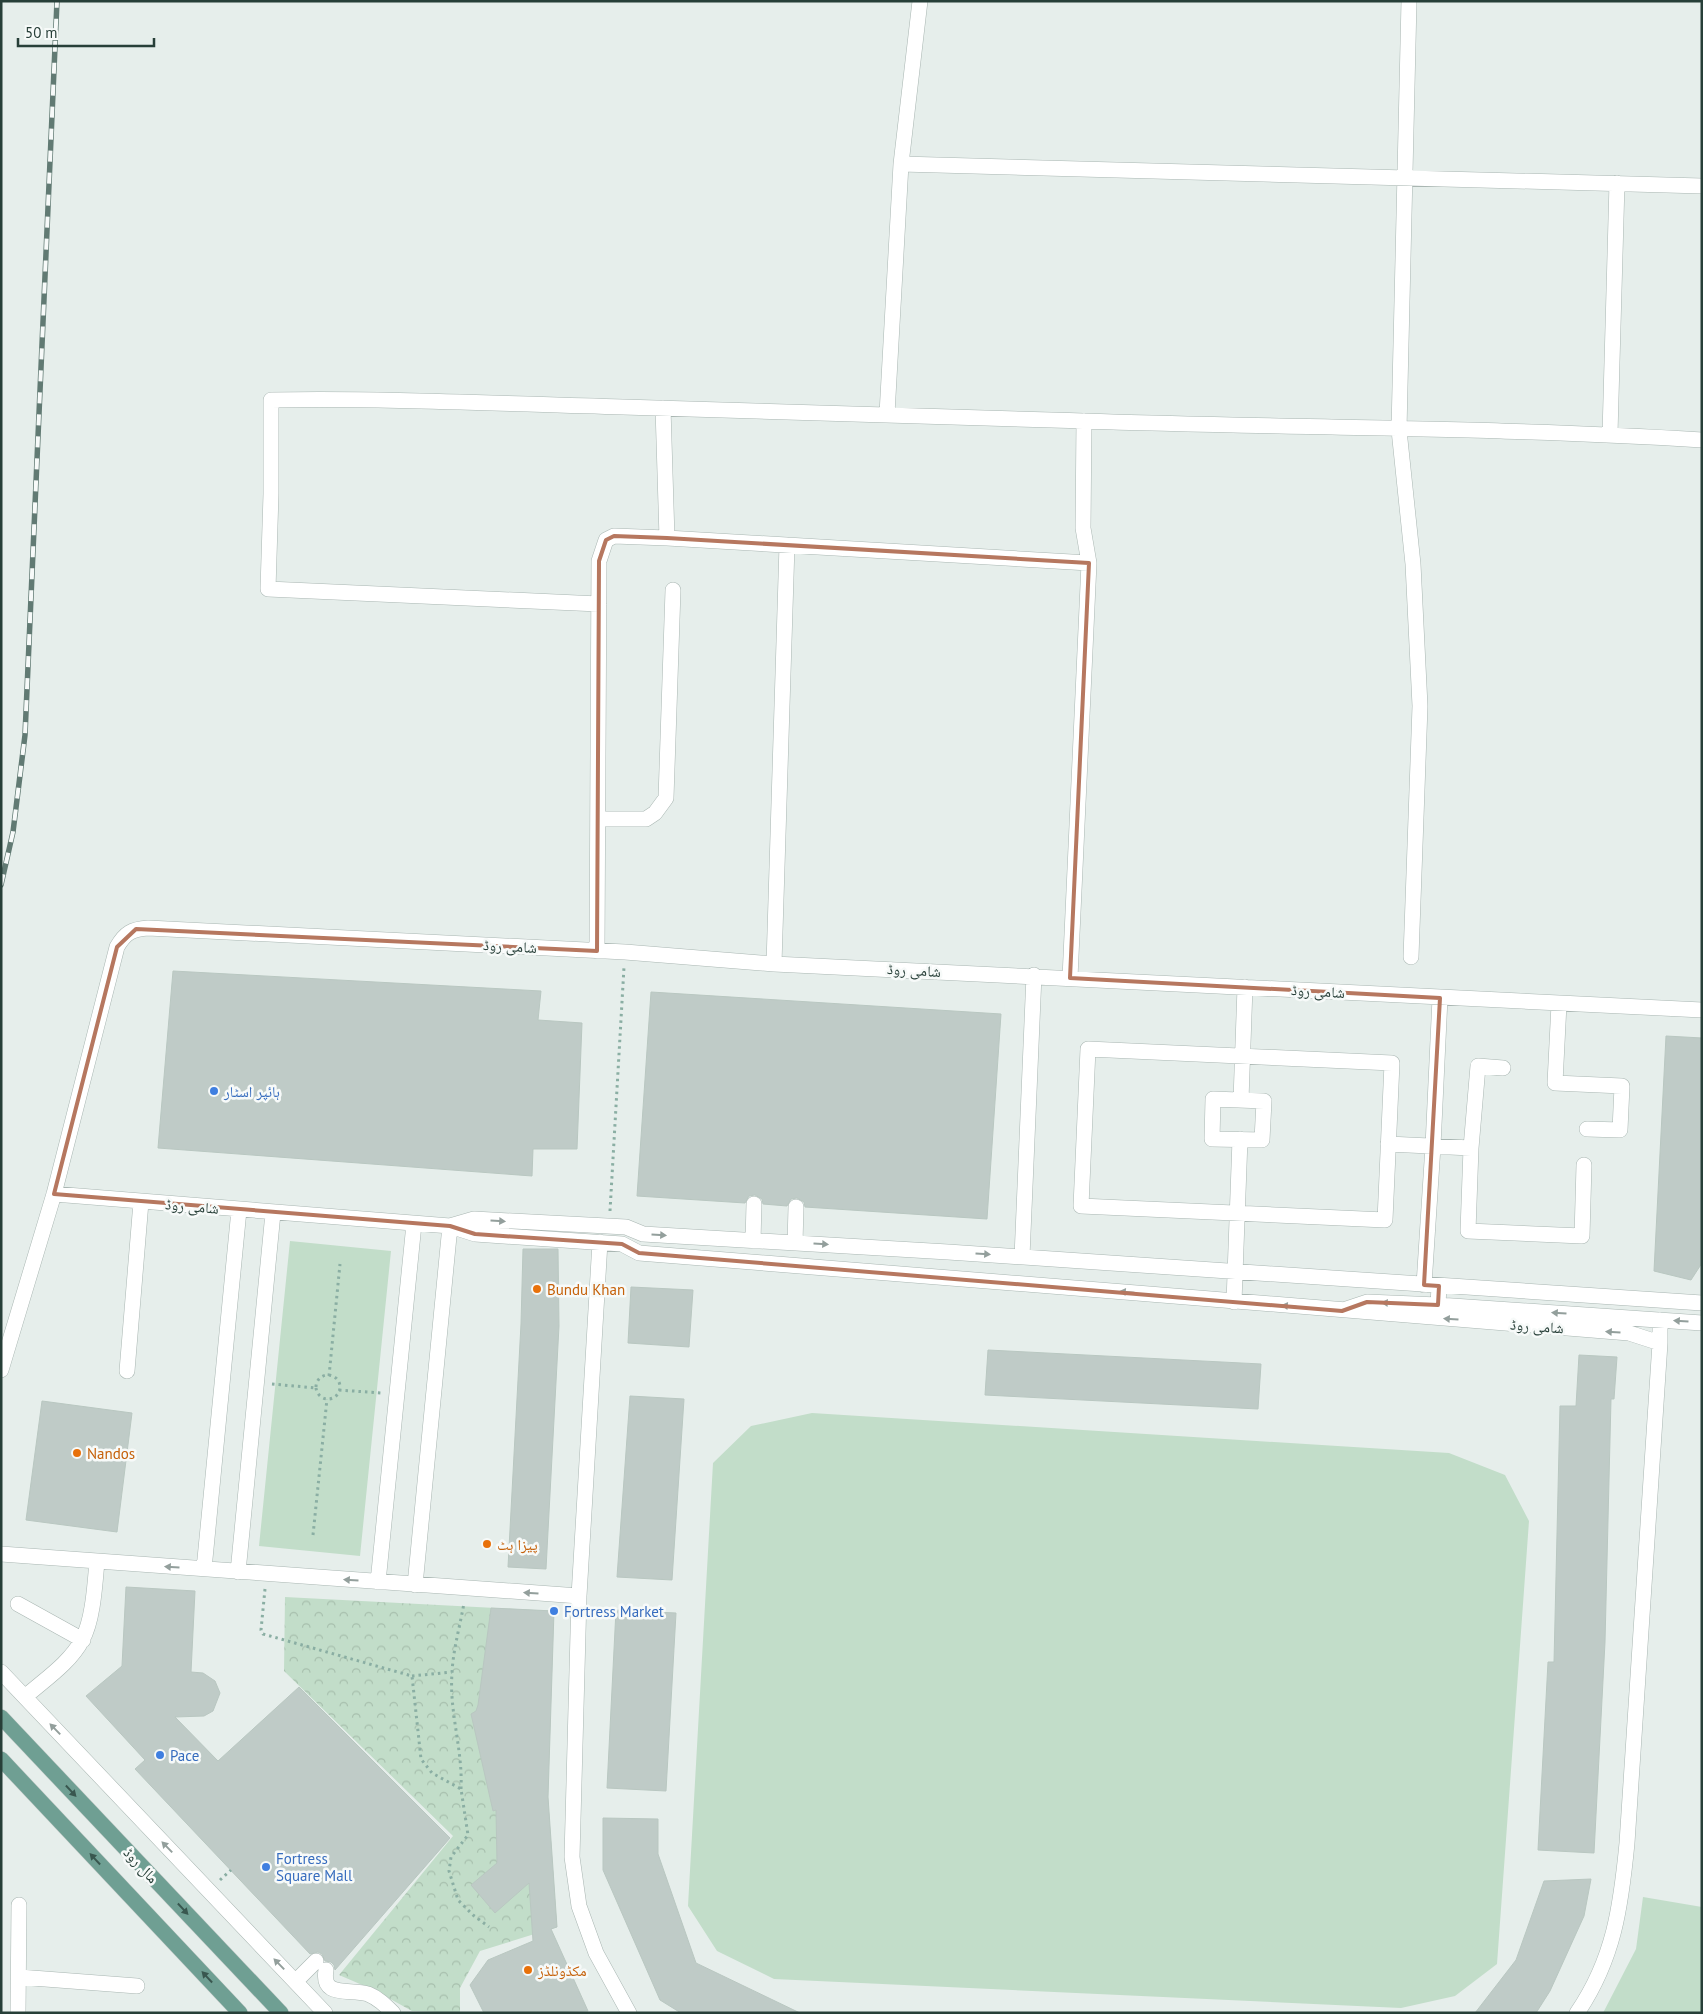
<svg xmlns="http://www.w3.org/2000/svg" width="1703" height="2014" viewBox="0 0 1703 2014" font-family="'PT Sans','Noto Naskh Arabic',sans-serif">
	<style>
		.green { fill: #c2ddc9 }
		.forest { fill: url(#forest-crowns) }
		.building { fill: #bfcbc7; stroke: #b9c7c1 }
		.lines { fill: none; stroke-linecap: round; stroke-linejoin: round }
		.minor-casing { stroke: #a9b6b2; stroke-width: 16 }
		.major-casing { stroke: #c3c9c7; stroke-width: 16 }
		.path { stroke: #8aaea3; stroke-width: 3; stroke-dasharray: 2.5 4; stroke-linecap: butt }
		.minor { stroke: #fff; stroke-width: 15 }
		.major { stroke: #6f9f93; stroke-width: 15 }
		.rail-casing { stroke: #617a73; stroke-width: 5.5 }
		.rail { stroke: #f7faf9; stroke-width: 4; stroke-dasharray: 11; stroke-linecap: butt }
		.oneway { fill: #939f9c }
		.oneway2 { fill: #39574f }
		.marked { fill: none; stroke: #b6775f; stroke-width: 4; stroke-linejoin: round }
		.shop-dot { fill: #3f7fe0; stroke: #f7faf9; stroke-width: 2 }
		.food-dot { fill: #e8710a; stroke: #f7faf9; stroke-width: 2 }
		.labels { text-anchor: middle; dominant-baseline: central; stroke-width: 5; stroke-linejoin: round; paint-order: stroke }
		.street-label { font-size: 15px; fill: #273f38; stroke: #f7faf9 }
		.shop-label { font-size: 15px; fill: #366cbe; stroke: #f7faf9; text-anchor: start }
		.food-label { font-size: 15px; fill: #c56008; stroke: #f7faf9; text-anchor: start }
	</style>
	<defs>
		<pattern id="forest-crowns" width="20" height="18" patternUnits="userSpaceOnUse" patternTransform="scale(1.25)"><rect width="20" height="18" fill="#c2ddc9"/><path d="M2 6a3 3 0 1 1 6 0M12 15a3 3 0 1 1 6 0" fill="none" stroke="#a7bfad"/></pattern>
	</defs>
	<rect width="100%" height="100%" fill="#e6eeeb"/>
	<path class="green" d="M 290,1241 L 391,1251 L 360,1556 L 259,1546 Z
		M 812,1413 L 1449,1453 L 1505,1475 L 1529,1521 L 1497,1964 L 1455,1996 L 1401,2008 L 774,1979 L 717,1951 L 688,1906 L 713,1463 L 751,1426 Z
		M 1643,1897 L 1702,1907 L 1702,2013 L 1603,2013 L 1636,1949 Z"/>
	<path class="forest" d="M 285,1597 L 554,1611 L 548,1797 L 557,1927 L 480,1951 L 460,1988 L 460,2013 L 412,2011 L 374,1990 L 339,1975 L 453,1836 L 284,1671 Z"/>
	<path class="building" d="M 173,971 L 541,991 L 538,1020 L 582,1023 L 577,1149 L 533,1149 L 532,1176 L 158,1148 Z
		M 651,992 L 1001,1014 L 987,1219 L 805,1207 L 804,1202 L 797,1198 L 791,1199 L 787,1206 L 763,1204 L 762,1199 L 755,1195 L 749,1196 L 745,1203 L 637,1196 Z
		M 1666,1036 L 1702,1038 L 1702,1263 L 1691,1280 L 1654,1271 Z
		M 523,1249 L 558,1249 L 559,1326 L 546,1569 L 508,1567 L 521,1324 Z
		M 631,1287 L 693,1290 L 689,1347 L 628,1343 Z
		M 988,1350 L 1261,1364 L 1258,1409 L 985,1395 Z
		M 1579,1355 L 1617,1357 L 1614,1399 L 1611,1399 L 1605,1642 L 1594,1853 L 1538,1850 L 1548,1662 L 1554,1662 L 1560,1406 L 1576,1406 Z
		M 630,1396 L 684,1399 L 672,1580 L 617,1577 Z
		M 42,1401 L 132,1413 L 117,1532 L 26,1520 Z
		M 126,1587 L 195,1591 L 191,1672 L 203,1673 L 215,1681 L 220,1693 L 213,1711 L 204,1716 L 175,1717 L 218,1761 L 299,1687 L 450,1838 L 335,1970 L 334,1965 L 331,1962 L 325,1961 L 322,1954 L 318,1952 L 310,1954 L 135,1769 L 145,1760 L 86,1696 L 122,1666 Z
		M 491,1608 L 554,1611 L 548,1797 L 557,1927 L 551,1929 L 588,2011 L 484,2013 L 470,1985 L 488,1960 L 533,1941 L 529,1883 L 495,1913 L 471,1885 L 497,1863 L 496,1810 L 493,1811 L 471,1714 L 476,1711 L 478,1705 Z
		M 616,1610 L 676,1613 L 666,1791 L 607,1788 Z
		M 603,1818 L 658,1819 L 658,1854 L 696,1963 L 800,2013 L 681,2013 L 660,2000 L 603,1870 Z
		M 1591,1879 L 1584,1916 L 1550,1991 L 1536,2013 L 1475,2013 L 1516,1960 L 1544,1881 Z"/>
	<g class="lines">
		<defs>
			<path id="minor" d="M 1409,1 L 1399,430 L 1413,564 L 1420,706 L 1411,957
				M 901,164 L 1702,186
				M 887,414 L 901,164 L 920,1
				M 1084,421 L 1083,528 L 1089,563
				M 1610,434 L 1617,183
				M 667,538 L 1089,563 L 1070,978
				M 599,604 L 268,589 L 271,494 L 271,400 C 388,398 506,404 623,407 C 777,412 930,416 1083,421 C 1289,428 1496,427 1702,440
				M 598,819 L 646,819 L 655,813 L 666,798 L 673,590
				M 597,951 L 599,561 L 606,540 L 614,536 L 667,538 L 663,408
				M 774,964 L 787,545
				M 1559,1004 L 1555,1083 L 1622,1086 L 1620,1130 L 1587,1129
				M 1088,1049 L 1392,1063 L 1385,1220 L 1081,1206 Z
				M 1213,1099 L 1264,1101 L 1262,1140 L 1212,1139 Z
				M 1241,1100 L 1245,987
				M 1388,1144 L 1471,1148 L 1468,1231 L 1582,1236 L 1584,1165
				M 1471,1148 L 1478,1066 L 1503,1068
				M 54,1194 L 450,1226 L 475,1234 L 622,1244 L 639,1253 C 969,1278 1299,1307 1629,1333 L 1660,1343
				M 450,1226 L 474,1219 L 626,1227 L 643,1234 L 948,1252 L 1702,1303
				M 753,1241 L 754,1204
				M 600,1242 L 579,1596 L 572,1857 L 579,1906 L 596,1953 L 629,2013
				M 795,1243 L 796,1207
				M 1022,1257 L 1034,975
				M 1424,1285 L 1433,1146 L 1440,998
				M 1439,1286 L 1438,1305 L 1702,1323
				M 1234,1302 L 1240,1139
				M 1346,1309 L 1367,1302 L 1438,1305
				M 1,1370 L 54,1194 L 117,947 C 125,933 132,929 148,928 L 625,952 L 774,964 L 1702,1010
				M 127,1371 L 141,1202
				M 1,1554 L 579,1596
				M 204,1569 L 239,1210
				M 238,1572 L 273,1213
				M 378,1582 L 414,1224
				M 415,1585 L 450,1226
				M 18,1604 L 83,1640
				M 1,1672 L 325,2013
				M 25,1697 C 44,1680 70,1663 82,1640 C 93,1621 95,1584 97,1561
				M 326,1970 C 321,1999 350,1988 368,1994 C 378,1998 385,2005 393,2013
				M 19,1977 L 137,1986
				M 296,1981 L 316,1961
				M 18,2013 L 19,1905
				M 1577,2013 C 1614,1959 1621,1906 1627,1843 L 1660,1343 L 1660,1320"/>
			<path id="major" d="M 1,1717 L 281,2013
				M 1,1759 L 240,2013"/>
		</defs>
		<use href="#minor" class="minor-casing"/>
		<use href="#major" class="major-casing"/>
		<path class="path" d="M 610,1211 L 624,967
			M316 1387a12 12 0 1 1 24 0a12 12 0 1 1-24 0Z
			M 329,1376 L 340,1264
			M 272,1384 L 316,1388
			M 339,1390 L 381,1393
			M 313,1535 L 327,1399
			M 265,1589 L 261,1630 L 263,1634 L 412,1676 L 421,1759 L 432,1773 L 461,1789 L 468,1835 L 451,1857 L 449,1871 L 458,1900 L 473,1915 L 489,1927
			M 412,1676 L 452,1672
			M 461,1789 C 463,1750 449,1712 452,1673 C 453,1650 460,1626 464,1603
			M 220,1880 L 231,1870"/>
		<use href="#minor" class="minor"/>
		<use href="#major" class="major"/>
		<defs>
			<path id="rail" d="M 1,885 L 13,832 L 25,735 L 57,1"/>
		</defs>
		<use href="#rail" class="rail-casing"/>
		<use href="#rail" class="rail"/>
	</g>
	<defs><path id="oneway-solid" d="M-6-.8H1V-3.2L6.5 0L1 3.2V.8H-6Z" transform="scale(1.25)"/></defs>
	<g class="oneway">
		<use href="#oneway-solid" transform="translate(498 1221) rotate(3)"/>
		<use href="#oneway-solid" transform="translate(659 1235) rotate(3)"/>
		<use href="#oneway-solid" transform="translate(821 1244) rotate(3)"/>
		<use href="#oneway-solid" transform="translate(983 1254) rotate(4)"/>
		<use href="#oneway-solid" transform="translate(1127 1292) rotate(-175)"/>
		<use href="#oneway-solid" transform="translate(1389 1303) rotate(-177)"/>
		<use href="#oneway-solid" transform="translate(1289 1306) rotate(-175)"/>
		<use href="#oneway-solid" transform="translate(1559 1313) rotate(-176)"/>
		<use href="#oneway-solid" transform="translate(1451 1319) rotate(-176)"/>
		<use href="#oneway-solid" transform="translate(1681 1321) rotate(-176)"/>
		<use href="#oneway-solid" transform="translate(1613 1332) rotate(-176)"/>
		<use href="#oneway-solid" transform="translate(172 1567) rotate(-176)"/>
		<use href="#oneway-solid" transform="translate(351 1580) rotate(-176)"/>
		<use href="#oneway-solid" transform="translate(531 1593) rotate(-176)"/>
		<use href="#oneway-solid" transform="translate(55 1729) rotate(-134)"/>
		<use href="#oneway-solid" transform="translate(167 1847) rotate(-134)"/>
		<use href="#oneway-solid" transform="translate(279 1964) rotate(-134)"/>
	</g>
	<g class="oneway2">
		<use href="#oneway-solid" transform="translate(71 1791) rotate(47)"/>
		<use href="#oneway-solid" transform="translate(95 1859) rotate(-133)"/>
		<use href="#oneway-solid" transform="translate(183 1909) rotate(47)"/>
		<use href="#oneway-solid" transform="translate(207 1977) rotate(-133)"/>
	</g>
	<path class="marked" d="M 614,536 L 667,538 L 1089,563 L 1070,978 L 1440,998 L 1424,1285 L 1439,1286 L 1438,1305 L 1367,1302 L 1342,1311 L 639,1253 L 622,1244 L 475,1234 L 450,1226 L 54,1194 L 117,947 L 136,929 L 597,951 L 599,561 L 606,540 Z"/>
	<g class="shop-dot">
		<circle cx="214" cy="1091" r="5"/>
		<circle cx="554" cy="1611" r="5"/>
		<circle cx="160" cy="1755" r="5"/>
		<circle cx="266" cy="1867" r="5"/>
	</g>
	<g class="food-dot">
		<circle cx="537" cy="1289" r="5"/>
		<circle cx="77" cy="1453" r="5"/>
		<circle cx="487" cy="1544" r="5"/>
		<circle cx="528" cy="1970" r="5"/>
	</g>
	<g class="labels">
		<g class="street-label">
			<text transform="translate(510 946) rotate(3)">شامی روڈ</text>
			<text transform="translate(914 970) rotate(3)">شامی روڈ</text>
			<text transform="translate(1318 991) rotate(3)">شامی روڈ</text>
			<text transform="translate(192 1206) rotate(5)">شامی روڈ</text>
			<text transform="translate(1537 1326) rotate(4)">شامی روڈ</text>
			<text transform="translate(141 1865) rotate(47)">مال روڈ</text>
		</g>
		<g class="shop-label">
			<text x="224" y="1091">ہائپر اسٹار</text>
			<text x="564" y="1611">Fortress Market</text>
			<text x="170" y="1755">Pace</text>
			<text x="276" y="1858">Fortress<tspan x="276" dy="17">Square Mall</tspan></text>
		</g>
		<g class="food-label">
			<text x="547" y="1289">Bundu Khan</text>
			<text x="87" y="1453">Nandos</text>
			<text x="497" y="1544">پیزا ہٹ</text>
			<text x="538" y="1970">مکڈونلڈز</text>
		</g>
	</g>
	<rect width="1703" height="2014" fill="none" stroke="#273f38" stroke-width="5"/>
	<path d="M18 38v8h136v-8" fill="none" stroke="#273f38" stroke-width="2.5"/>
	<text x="25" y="38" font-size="15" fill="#273f38" stroke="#f7faf9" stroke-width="4" paint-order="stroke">50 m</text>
</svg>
